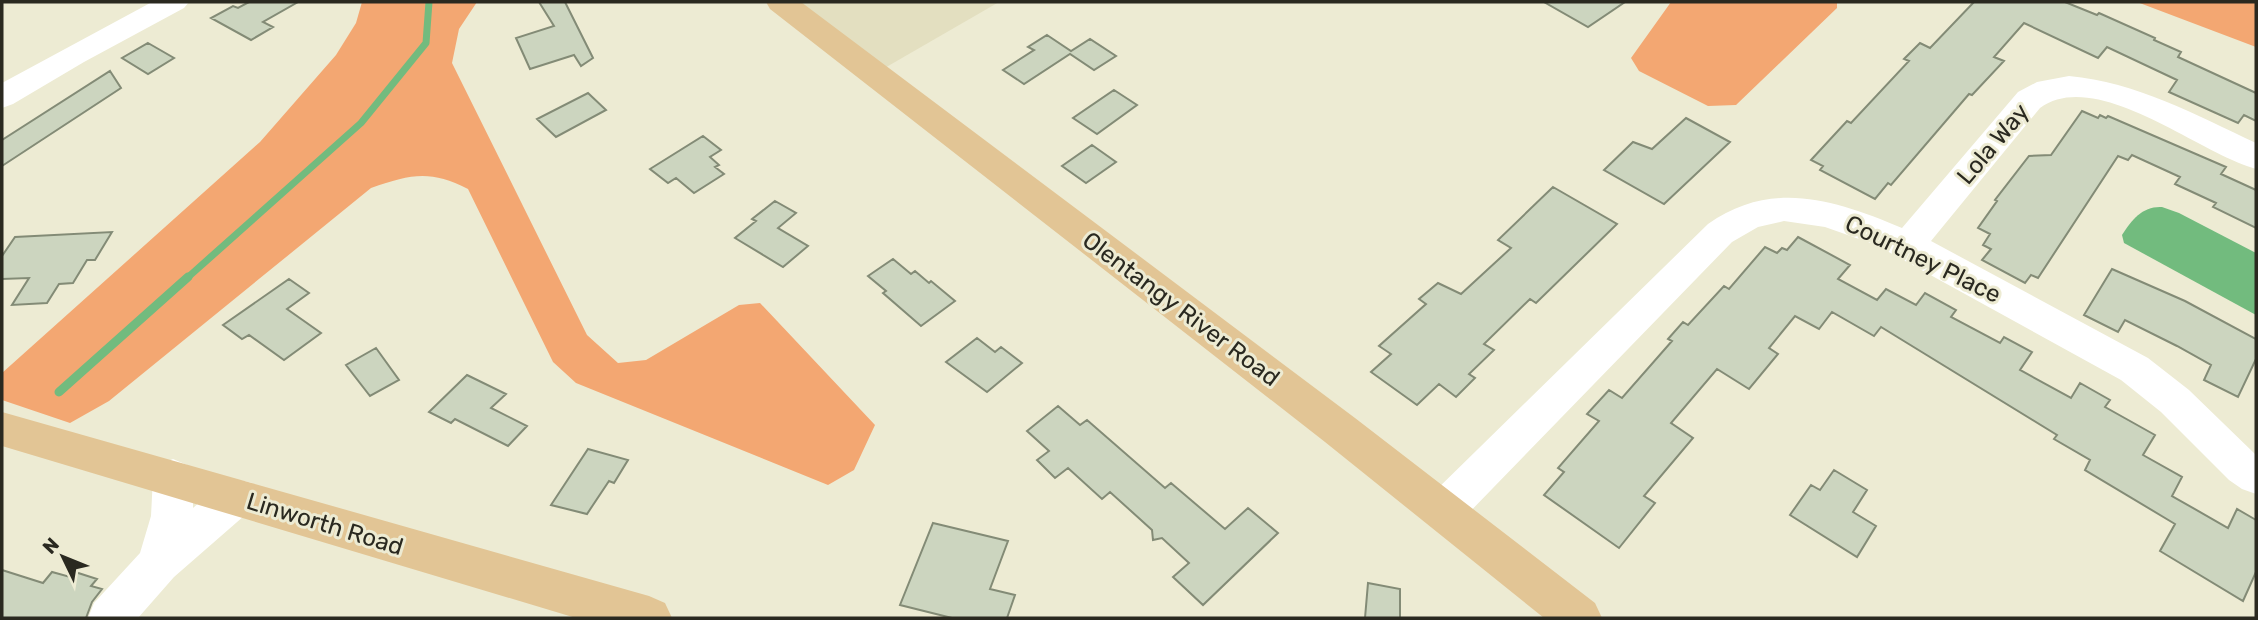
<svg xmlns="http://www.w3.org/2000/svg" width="2258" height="620" viewBox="0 0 2258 620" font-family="Rubik,sans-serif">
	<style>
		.built { fill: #e3dfc0 }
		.forest { fill: #f3a772 }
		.water { fill: #72bb7e }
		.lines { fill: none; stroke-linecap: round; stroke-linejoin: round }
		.stream-far1 { stroke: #72bb7e; stroke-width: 7 }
		.stream { stroke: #72bb7e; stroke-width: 9 }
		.building { fill: #ccd5bf; stroke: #838b76; stroke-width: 2 }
		.minor { fill: #fff; fill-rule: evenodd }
		.major { fill: #e2c595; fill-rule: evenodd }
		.labels { text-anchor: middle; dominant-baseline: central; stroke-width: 6; stroke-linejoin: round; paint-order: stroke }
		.street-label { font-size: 24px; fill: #2a2920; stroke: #edebd3 }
	</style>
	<rect width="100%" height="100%" fill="#edebd3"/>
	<path class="built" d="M 782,2 L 999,2 L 876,73 Z"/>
	<path class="forest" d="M 362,2 L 477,2 L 459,29 L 452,63 L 587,335 L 618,363 L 646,360 L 739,305 L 760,303 L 875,425 L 854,470 L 828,485 L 576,383 L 553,362 L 468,189 C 430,170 412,174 371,188 L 109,401 L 70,423 L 2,400 L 2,373 L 260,142 L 336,55 L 356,23 Z
		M 1671,2 L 1837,2 L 1837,8 L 1736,105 L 1708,106 L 1639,71 L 1631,58 Z
		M 2137,2 L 2256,2 L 2256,47 Z"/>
	<path class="water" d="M 2162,207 L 2179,213 L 2256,253 L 2256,315 L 2124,243 L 2122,235 C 2132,219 2143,206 2162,207 Z"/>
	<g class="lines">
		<path class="stream-far1" d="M 186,279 L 361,123 L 426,43 L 429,2"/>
		<path class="stream" d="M 59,392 L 188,277"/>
	</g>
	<path class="building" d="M 249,2 L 298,2 L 263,22 L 273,27 L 251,40 L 211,18 L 233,6 L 238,8 Z
		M 539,2 L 565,2 L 593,58 L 581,66 L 574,55 L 530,69 L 516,38 L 554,26 Z
		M 1544,2 L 1625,2 L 1588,27 Z
		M 1974,2 L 2065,2 L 2097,15 L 2099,13 L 2155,38 L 2154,40 L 2181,52 L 2178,57 L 2256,93 L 2256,121 L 2244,115 L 2238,123 L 2169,92 L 2177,80 L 2107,47 L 2098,58 L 2024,23 L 1994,57 L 2004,61 L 1972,95 L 1969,94 L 1891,185 L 1888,183 L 1875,199 L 1820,170 L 1823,166 L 1811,160 L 1847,121 L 1851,123 L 1909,61 L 1904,59 L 1920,43 L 1930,48 Z
		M 1047,35 L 1071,51 L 1090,39 L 1116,56 L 1094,70 L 1070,54 L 1024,84 L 1003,70 L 1034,50 L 1028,47 Z
		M 148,43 L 174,58 L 148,74 L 122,58 Z
		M 110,71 L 121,88 L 2,166 L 2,140 Z
		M 1114,90 L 1137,105 L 1097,134 L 1073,118 Z
		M 588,93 L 606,110 L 556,137 L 537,119 Z
		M 2082,111 L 2098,118 L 2100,115 L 2106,118 L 2108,116 L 2226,167 L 2221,174 L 2256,190 L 2256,228 L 2213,207 L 2216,203 L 2175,184 L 2180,177 L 2132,155 L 2128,160 L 2118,156 L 2038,278 L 2031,275 L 2025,283 L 1982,260 L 1991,249 L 1983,245 L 1990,234 L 1978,228 L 1997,201 L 1995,200 L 2029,156 L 2051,155 Z
		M 1686,118 L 1730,142 L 1664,204 L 1604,170 L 1633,142 L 1652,149 Z
		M 703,136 L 721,150 L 710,157 L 719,165 L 715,167 L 724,174 L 694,193 L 676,178 L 668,183 L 650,169 Z
		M 1092,145 L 1116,162 L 1086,183 L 1062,166 Z
		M 1553,187 L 1617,224 L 1536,303 L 1530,299 L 1484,344 L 1494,350 L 1469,374 L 1475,378 L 1456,397 L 1439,384 L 1417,405 L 1371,372 L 1391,354 L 1379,346 L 1426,304 L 1419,299 L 1438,283 L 1461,294 L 1511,248 L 1498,240 Z
		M 775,201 L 796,213 L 778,228 L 808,246 L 783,267 L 735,238 L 756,221 L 752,219 Z
		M 112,232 L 95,260 L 87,260 L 73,283 L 59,284 L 47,303 L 12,305 L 29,278 L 2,279 L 2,256 L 15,237 Z
		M 1798,237 L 1850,265 L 1838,279 L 1877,300 L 1886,289 L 1916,305 L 1925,293 L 1956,310 L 1951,317 L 2000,343 L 2004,337 L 2032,352 L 2020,370 L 2071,398 L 2080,383 L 2110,400 L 2105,407 L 2155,435 L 2143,455 L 2182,477 L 2172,496 L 2228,528 L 2237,509 L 2256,520 L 2256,572 L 2243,601 L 2160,551 L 2175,524 L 2085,470 L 2090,460 L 2054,439 L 2057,435 L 1881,327 L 1874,336 L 1832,312 L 1819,329 L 1795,316 L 1769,348 L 1778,354 L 1749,389 L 1717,369 L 1671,423 L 1693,438 L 1644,496 L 1655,503 L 1619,548 L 1544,495 L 1564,472 L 1558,468 L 1599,421 L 1587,414 L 1609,390 L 1622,398 L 1672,341 L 1668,339 L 1683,322 L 1688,325 L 1724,286 L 1729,289 L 1765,247 L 1777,253 L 1782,248 L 1787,250 Z
		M 893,259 L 911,274 L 915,271 L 929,283 L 931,281 L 955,301 L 921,326 L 883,293 L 886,291 L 868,276 Z
		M 2112,269 L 2185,301 L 2256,339 L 2256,359 L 2238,397 L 2204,380 L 2211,365 L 2177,346 L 2125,320 L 2118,332 L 2084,315 Z
		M 289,279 L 309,293 L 287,309 L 321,333 L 284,360 L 249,335 L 242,339 L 223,325 Z
		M 977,338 L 995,352 L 1001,347 L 1022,363 L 987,392 L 946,362 Z
		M 376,348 L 399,380 L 370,396 L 346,365 Z
		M 467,375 L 506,394 L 491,408 L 527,426 L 508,446 L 455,419 L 451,423 L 429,412 Z
		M 1058,406 L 1080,425 L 1087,420 L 1165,488 L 1171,483 L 1225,529 L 1248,508 L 1278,533 L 1203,605 L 1173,577 L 1189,563 L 1162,538 L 1153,540 L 1152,530 L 1110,492 L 1102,499 L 1068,468 L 1055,478 L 1037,460 L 1049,451 L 1027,431 Z
		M 588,449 L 628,460 L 614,483 L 609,481 L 587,514 L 551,505 Z
		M 1834,470 L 1867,490 L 1853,512 L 1876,526 L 1857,557 L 1790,515 L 1811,485 L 1820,490 Z
		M 933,523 L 1008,541 L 990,589 L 1015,595 L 1007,618 L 952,618 L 900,605 Z
		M 2,570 L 43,583 L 52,572 L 70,577 L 75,572 L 97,579 L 91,586 L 102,589 L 92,602 L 86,618 L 2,618 Z
		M 1368,583 L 1400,589 L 1400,618 L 1365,618 Z"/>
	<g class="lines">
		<path class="minor" d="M 152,2 L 189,2 L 184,8 L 84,62 L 13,104 L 2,108 L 2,83 Z
			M 2069,76 C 2136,82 2196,115 2256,143 L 2256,169 C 2199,154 2097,67 2040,108 L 1931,241 L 2148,358 L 2189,390 L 2256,455 L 2256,494 L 2242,489 L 2229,480 L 2161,412 L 2121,380 L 1876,245 L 1825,227 L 1784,221 L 1758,227 L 1732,242 L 1459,523 L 1444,528 L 1429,523 L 1423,510 L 1429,497 L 1708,224 C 1772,179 1835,200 1902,228 L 2018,92 L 2037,82 Z
			M 173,459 L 187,465 L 193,477 L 193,508 C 213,491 224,474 252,483 L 258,496 L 252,509 L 174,577 L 138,618 L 88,618 L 94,603 L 140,553 L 151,516 L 153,477 L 159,465 Z"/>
		<path class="major" d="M 766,2 L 801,2 L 1355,418 L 1595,603 L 1602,618 L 1544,618 L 1325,442 L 770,9 Z
			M 2,412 L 649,596 L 665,603 L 672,618 L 576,618 L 2,446 Z"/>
	</g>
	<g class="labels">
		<g class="street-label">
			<text transform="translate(1993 144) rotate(-50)">Lola Way</text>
			<text transform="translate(1923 259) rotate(26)">Courtney Place</text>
			<text transform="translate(1181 309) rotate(37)">Olentangy River Road</text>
			<text transform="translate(325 524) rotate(17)">Linworth Road</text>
		</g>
	</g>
	<rect width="2258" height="620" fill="none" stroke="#2a2920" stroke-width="7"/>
	<g transform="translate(63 557) rotate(313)" stroke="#edebd3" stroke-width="5" paint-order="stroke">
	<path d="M0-5L12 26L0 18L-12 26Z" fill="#2a2920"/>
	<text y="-10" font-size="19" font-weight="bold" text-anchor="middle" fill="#2a2920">N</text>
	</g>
</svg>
